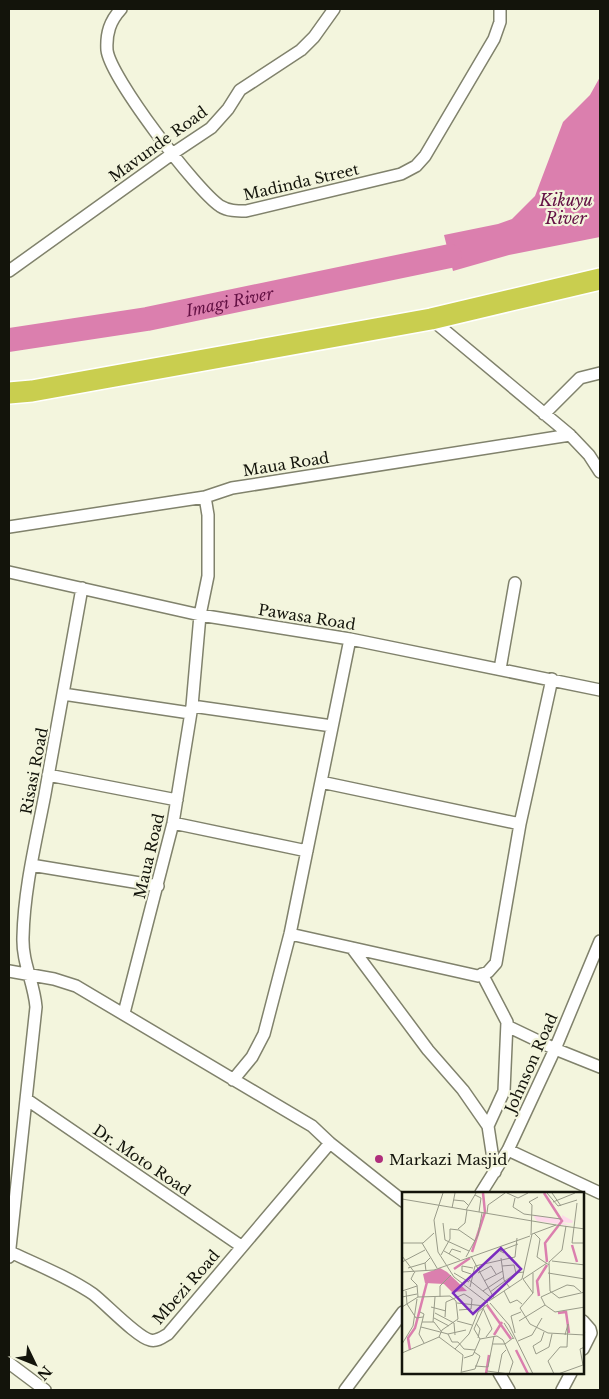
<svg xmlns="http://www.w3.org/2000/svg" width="609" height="1399" viewBox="0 0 609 1399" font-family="'Libre Baskerville',serif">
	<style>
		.water { fill: #db7fae }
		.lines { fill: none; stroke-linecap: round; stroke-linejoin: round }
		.river { stroke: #db7fae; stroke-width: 24 }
		.street-casing { stroke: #80826c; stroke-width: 14 }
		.highway-casing { stroke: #fff; stroke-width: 24 }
		.street { stroke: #fff; stroke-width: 11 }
		.highway { stroke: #c9ce4f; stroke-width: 21 }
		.poi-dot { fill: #af2e7b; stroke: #f3f5dd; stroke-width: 2 }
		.labels { text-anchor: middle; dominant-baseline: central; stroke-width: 4.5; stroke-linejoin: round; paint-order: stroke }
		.street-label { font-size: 15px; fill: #13140b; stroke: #f3f5dd }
		.poi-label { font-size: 15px; fill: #13140b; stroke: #f3f5dd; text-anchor: start }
		.water-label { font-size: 16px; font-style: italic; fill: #641144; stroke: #f3f5dd }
		.inset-river { fill: none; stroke: #db7fae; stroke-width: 2.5 }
		.inset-road { fill: none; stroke: #999b89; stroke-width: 1 }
		.view { fill: #7b2cbf; fill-opacity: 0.15; stroke: #7b2cbf; stroke-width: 2.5 }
		.inset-edge { fill: none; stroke: #13140b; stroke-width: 2.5 }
	</style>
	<rect width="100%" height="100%" fill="#f3f5dd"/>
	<path class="water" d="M 600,77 L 600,237 L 509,255 L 453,271 L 444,235 L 498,224 L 512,219 L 535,196 L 563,122 L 590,95 Z"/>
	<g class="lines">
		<path class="river" id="s1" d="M 9,340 L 147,319 L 450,256"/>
		<defs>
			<path id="street" d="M 121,9 C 110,21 106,33 107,50 C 110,77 196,190 220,206 C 228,211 237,211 246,211 L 401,174 L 416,166 L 425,156 L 494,39 L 500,22 L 500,9
				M 9,271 L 172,154 L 211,128 L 228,109 L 240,90 L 301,50 L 314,37 L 334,9
				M 431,319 L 570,435 L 589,455 L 600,472
				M 544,414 L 580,378 L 600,373
				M 9,527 L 205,497 L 232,488 L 570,435
				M 9,572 L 200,615 L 350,639 L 600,690
				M 500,669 L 515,583
				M 63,694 L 190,713
				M 192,706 L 332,726
				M 48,775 L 177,800
				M 321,782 L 520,824
				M 173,823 L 307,851
				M 31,865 L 158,886
				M 290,934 L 478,976 L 488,972 L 496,963 L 520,824 L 552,679
				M 352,948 L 428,1050 L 463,1090 L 488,1126
				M 9,971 L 54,979 L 76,986 L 312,1126 L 330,1143 L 403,1201
				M 482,974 L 507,1022 L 504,1091 L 488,1126 L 495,1172
				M 124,1013 L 173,823 L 192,706 L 200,615 L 208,576 L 208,515 L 205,497
				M 507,1026 L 555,1049 L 600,1067
				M 233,1080 L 252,1057 L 264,1034 L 290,934 L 350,639
				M 26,1099 L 241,1246
				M 508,1150 L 600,1193
				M 481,1193 L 508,1150 L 555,1049 L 600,941
				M 10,1252 C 38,1265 68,1277 93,1294 C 106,1304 137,1337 150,1340 C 157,1342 163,1337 168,1334 L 330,1143
				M 9,1257 L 36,1007 C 34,982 22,963 23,937 C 24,889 36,841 45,794 C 57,725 70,656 82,588
				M 583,1321 L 590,1329 L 591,1333 L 583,1349
				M 9,1363 L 45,1390
				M 499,1373 L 509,1390
				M 345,1390 L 403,1312
				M 562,1390 L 571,1373"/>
			<path id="highway" d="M 9,393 L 32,391 L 431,319 L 600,279"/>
		</defs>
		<use href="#street" class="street-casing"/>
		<use href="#highway" class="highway-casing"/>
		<use href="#street" class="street"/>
		<use href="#highway" class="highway"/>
	</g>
	<circle class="poi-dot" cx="379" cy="1159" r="5"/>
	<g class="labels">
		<g class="street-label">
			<text transform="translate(158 144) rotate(-36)">Mavunde Road</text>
			<text transform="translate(301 182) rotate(-13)">Madinda Street</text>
			<text transform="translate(286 464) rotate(-9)">Maua Road</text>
			<text transform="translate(307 617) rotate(9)">Pawasa Road</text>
			<text transform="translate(34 771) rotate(-79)">Risasi Road</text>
			<text transform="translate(149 856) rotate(-77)">Maua Road</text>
			<text transform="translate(531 1063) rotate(-66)">Johnson Road</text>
			<text transform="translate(142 1160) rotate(34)">Dr. Moto Road</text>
			<text transform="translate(186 1287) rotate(-49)">Mbezi Road</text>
		</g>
		<g class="poi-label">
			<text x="389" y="1159">Markazi Masjid</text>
		</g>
		<g class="water-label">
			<text x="566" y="200">Kikuyu<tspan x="566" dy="18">River</tspan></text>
			<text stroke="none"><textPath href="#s1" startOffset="224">Imagi River</textPath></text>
		</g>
	</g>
	<g transform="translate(402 1192)">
		<rect width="182" height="182" fill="#f3f5dd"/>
		<path d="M 131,23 L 160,27 L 160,23 L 171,29 L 170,31 L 158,30 L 170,34 L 135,29 Z" fill="#fed9ea"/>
		<path d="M 38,76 L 45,80 L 65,99 L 50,100 L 42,92 L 23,91 L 21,82 Z" fill="#db7fae"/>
		<path class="inset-river" d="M 142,1 L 160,29 L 143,51 L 145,70M 170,53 L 175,70M 70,60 L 83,20 L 81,1M 52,77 L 68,66M 137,104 L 135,89 L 145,73M 85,113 L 109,147M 156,121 L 164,120 L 167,141M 92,143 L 100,130M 8,158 L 6,146 L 13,136 L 25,90M 114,158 L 126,182M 84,182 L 87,163"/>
		<path class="inset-road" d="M 41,1 L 32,28 L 36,60 L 52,85 L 86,111M 105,1 L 116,6 L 126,1M 145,1 L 156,14 L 175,8M 150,1 L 159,14M 73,3 L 79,6 L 77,20M 113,6 L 111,15 L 122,22 L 159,27M 0,7 L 154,33M 52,8 L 62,9 L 67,14M 151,10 L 173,1M 175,11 L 170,51 L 183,51M 50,16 L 53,1M 64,18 L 74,1M 85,21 L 86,13 L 103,1M 41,31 L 43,48 L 67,59M 164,34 L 160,58 L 147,70 L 148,99 L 157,106 L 183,100M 48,37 L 57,38 L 73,49M 56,37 L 63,31 L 65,18M 132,41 L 138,47 L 135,65 L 147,73M 129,43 L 130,13 L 127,10 L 136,5M 0,51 L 21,51 L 32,41M 20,51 L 35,76M 42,59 L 58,68M 102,61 L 98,59 L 116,52M 47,62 L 50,57 L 59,60M 39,63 L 48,47 L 48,37M 0,64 L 13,81M 69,64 L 92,106M 64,65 L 76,43 L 80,21M 99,66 L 102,88 L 108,96M 150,69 L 183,73M 0,70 L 23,58M 100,74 L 112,73 L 114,81M 6,76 L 23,71M 24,79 L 23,71 L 28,66M 0,80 L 32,78 L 128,44M 52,81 L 67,90M 76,81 L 89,74 L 94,82M 131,81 L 131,101M 146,81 L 183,87M 69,82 L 60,79 L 60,74 L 71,76M 121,87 L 145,71M 121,87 L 131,101M 67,88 L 91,107M 82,89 L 101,79M 68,95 L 73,74 L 113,65 L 115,46M 0,99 L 15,94M 4,99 L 5,112 L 14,126 L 21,125M 81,99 L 102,85M 102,99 L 108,111 L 115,108 L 120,112M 88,100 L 114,81 L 122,80M 179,100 L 172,94 L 165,93 L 139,105 L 143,113 L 153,120 L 183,115M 131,101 L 118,116 L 128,132 L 146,141 L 183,143M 0,105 L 15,102M 16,105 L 48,104 L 54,109 L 56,127 L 40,138 L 37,145M 38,105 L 38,94 L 49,83M 87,109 L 120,87 L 130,42 L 154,33 L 183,37M 55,111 L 83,114M 88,111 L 107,133 L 131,182M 0,115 L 16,105 L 15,93 L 9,87 L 12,81M 29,115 L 44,119M 81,116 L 90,137 L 84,145M 18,120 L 22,122 L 17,142 L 22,151M 33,121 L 52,131 L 53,143M 43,125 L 44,110 L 62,102 L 70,107 L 69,117 L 57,118M 32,126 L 47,134M 55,129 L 70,133M 117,129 L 143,113M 20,130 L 32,130 L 39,139M 31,130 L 33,105M 74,131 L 78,137 L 76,146M 102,131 L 112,147M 19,135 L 46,142 L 50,150 L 56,150 L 62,157 L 73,158M 142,140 L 139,149 L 131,154 L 134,162 L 147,155 L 150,142M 113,141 L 109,124 L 119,120M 46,142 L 64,138M 78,147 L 72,137 L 81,117M 116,149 L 130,143 L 140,126M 0,152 L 11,134 L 15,107M 91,152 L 103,152 L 111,146M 53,157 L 67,142 L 76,120 L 86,112M 0,161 L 37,145 L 61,163 L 59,182M 62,166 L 71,163 L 78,147 L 95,144 L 101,148 L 111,170 L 107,182M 73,174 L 86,175 L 92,144M 85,179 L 107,182M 60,180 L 73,177 L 78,164 L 72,160M 96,182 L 100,162 L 104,158M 152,182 L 146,169 L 158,155 L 165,155 L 166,132 L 163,143M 156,182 L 181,173 L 178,157 L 183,155"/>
		<path class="view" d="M 99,56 L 119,77 L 71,122 L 51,101 Z"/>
		<rect width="182" height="182" class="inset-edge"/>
	</g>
	<rect width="609" height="1399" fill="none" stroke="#13140b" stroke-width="20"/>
	<g transform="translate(35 1364) rotate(133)" stroke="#f3f5dd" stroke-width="4" paint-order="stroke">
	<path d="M0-4L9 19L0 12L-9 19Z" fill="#13140b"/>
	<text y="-8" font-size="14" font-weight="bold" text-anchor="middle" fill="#13140b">N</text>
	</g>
</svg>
